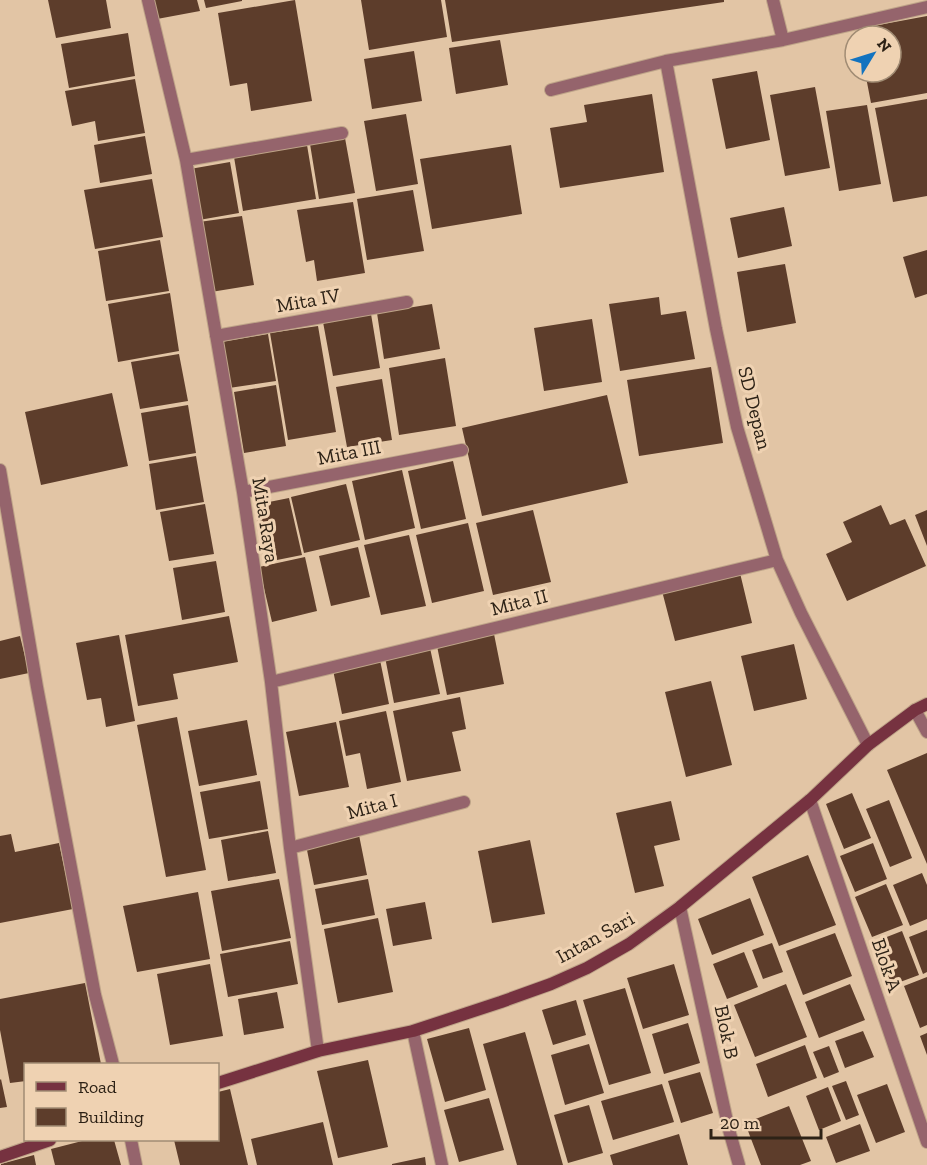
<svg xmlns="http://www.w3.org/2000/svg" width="927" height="1165" viewBox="0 0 927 1165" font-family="'Zilla Slab',serif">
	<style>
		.building { fill: #5d3d2b }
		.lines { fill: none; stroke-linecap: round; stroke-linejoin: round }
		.street-casing { stroke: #bea488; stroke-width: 14 }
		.secondary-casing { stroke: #bea488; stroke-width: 14 }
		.street { stroke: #95646c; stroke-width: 12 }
		.secondary { stroke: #763240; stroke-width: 12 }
		.labels { text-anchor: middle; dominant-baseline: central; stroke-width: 6; stroke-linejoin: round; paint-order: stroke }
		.street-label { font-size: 20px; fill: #2d2216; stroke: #efd2b2 }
	</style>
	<rect width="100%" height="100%" fill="#e2c5a5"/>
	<path class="building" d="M 48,0 L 106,0 L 111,28 L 56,38 Z
		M 154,0 L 197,0 L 200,11 L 157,19 Z
		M 204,0 L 242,0 L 242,1 L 206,8 Z
		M 295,0 L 312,101 L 251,111 L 247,83 L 230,86 L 218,13 Z
		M 361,0 L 441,0 L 447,37 L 369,50 Z
		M 445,0 L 724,0 L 724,2 L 452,42 Z
		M 927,16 L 927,93 L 871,103 L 865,72 L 891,72 L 891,36 L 858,36 L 857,29 Z
		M 128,33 L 135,76 L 69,88 L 61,44 Z
		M 500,40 L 508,85 L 456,94 L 449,48 Z
		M 414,51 L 422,101 L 372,109 L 364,59 Z
		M 757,71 L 770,140 L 726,149 L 712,79 Z
		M 135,79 L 145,133 L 98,141 L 95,121 L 72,126 L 65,91 Z
		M 815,87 L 830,168 L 785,176 L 770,95 Z
		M 652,94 L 664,172 L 560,188 L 550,128 L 587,122 L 584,105 Z
		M 927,99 L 927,196 L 893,202 L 875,108 Z
		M 867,105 L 881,184 L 839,191 L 826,111 Z
		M 406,114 L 418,184 L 376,191 L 364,121 Z
		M 145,136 L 152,174 L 100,183 L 94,145 Z
		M 345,138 L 355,193 L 319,199 L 310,144 Z
		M 307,145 L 316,199 L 243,211 L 234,157 Z
		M 511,145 L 522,214 L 432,229 L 420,159 Z
		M 230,162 L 239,213 L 199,220 L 190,169 Z
		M 152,179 L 163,237 L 95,249 L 84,190 Z
		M 413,190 L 424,251 L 367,260 L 357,199 Z
		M 353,202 L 365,273 L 317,281 L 314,260 L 306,262 L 297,210 Z
		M 784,207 L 792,246 L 738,258 L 730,218 Z
		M 242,216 L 254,285 L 211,292 L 199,222 Z
		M 160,240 L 169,291 L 106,301 L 98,251 Z
		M 927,250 L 927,294 L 915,298 L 903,257 Z
		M 785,264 L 796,323 L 747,332 L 737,272 Z
		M 170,293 L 179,351 L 118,362 L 108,304 Z
		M 659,297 L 661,315 L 686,311 L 695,359 L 620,371 L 609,304 Z
		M 432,304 L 440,349 L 384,359 L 377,313 Z
		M 371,314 L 380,368 L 333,376 L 323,322 Z
		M 592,319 L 602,382 L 544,391 L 534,328 Z
		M 318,326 L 336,432 L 288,440 L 270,333 Z
		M 268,334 L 276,381 L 229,388 L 221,342 Z
		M 179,354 L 188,401 L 140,409 L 131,362 Z
		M 445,358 L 456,426 L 399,435 L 389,368 Z
		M 711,367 L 723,443 L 639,456 L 627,380 Z
		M 382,379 L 392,440 L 347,447 L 336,387 Z
		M 276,385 L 286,446 L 244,453 L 234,392 Z
		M 112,393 L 128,466 L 41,485 L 25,412 Z
		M 607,395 L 628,483 L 482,516 L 462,428 Z
		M 188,405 L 196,453 L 149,461 L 141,413 Z
		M 196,456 L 204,502 L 156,510 L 149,464 Z
		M 453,461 L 466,519 L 421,529 L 408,471 Z
		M 402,470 L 415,528 L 365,540 L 352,481 Z
		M 346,484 L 360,540 L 304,553 L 291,497 Z
		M 289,498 L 302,555 L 267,562 L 254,505 Z
		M 205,504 L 214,554 L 169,561 L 160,512 Z
		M 881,505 L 890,525 L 905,519 L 926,566 L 847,601 L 826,554 L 852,542 L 843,522 Z
		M 533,510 L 551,582 L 493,595 L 476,523 Z
		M 927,510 L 927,546 L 915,515 Z
		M 468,523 L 484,591 L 432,603 L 416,535 Z
		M 409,535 L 426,606 L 381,615 L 364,545 Z
		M 358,547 L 370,597 L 331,606 L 319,556 Z
		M 305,557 L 317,611 L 272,622 L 259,567 Z
		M 216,561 L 225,612 L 182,620 L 173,568 Z
		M 740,573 L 752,623 L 675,641 L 662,591 Z
		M 229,616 L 238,662 L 173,674 L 178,699 L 138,706 L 125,635 Z
		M 494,634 L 504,684 L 447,695 L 437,646 Z
		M 119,635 L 135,721 L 106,727 L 101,698 L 87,700 L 76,643 Z
		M 20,636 L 29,673 L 0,679 L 0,641 Z
		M 794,644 L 807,699 L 754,711 L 741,656 Z
		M 430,648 L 440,694 L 394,703 L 385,657 Z
		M 380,660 L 389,704 L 342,714 L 333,670 Z
		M 711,681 L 732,765 L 686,777 L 665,692 Z
		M 460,697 L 466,729 L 452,732 L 461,771 L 407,781 L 393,711 Z
		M 386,711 L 401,782 L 367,789 L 360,753 L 346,756 L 339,721 Z
		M 177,717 L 206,870 L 166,877 L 137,725 Z
		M 247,720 L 257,775 L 199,786 L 188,731 Z
		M 336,722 L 349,787 L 299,796 L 286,732 Z
		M 927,753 L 927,864 L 887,770 Z
		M 260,781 L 268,829 L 209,839 L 200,792 Z
		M 852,793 L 871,838 L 844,849 L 826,804 Z
		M 889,800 L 912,858 L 890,867 L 866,809 Z
		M 671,801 L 680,840 L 654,846 L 664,886 L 635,893 L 616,813 Z
		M 268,831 L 276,873 L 228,881 L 221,840 Z
		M 11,834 L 15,852 L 59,843 L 73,909 L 0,923 L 0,836 Z
		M 359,835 L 367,875 L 314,885 L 306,845 Z
		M 530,840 L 545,914 L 492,923 L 478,851 Z
		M 873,843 L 887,879 L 855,892 L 840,856 Z
		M 808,855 L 836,925 L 779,946 L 752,877 Z
		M 922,873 L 927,885 L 927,919 L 910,926 L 893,885 Z
		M 279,879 L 291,938 L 222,951 L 211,891 Z
		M 368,879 L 375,915 L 322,925 L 315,889 Z
		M 886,884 L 903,925 L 872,937 L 855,897 Z
		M 198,892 L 210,959 L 137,972 L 123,906 Z
		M 750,898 L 764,935 L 712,955 L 698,919 Z
		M 425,902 L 432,939 L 393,946 L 386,909 Z
		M 378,918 L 393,992 L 338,1003 L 324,929 Z
		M 927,930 L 927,972 L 923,974 L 909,937 Z
		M 902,931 L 919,975 L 892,985 L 874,942 Z
		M 835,933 L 852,976 L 803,995 L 786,951 Z
		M 290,941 L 298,984 L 228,997 L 220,954 Z
		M 772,943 L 783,972 L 763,979 L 752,950 Z
		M 744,952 L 758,987 L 727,999 L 713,964 Z
		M 210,964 L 223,1036 L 170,1045 L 157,974 Z
		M 674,964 L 689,1015 L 643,1029 L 627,978 Z
		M 927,977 L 927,1025 L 920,1028 L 904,986 Z
		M 85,983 L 101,1064 L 26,1064 L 26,1081 L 10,1083 L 0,1030 L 0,999 Z
		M 786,984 L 807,1037 L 755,1057 L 734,1005 Z
		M 850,984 L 865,1020 L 819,1038 L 805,1002 Z
		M 625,988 L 651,1073 L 609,1085 L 583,1000 Z
		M 277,992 L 284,1028 L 244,1035 L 238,999 Z
		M 576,1000 L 586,1035 L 553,1045 L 542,1010 Z
		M 688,1023 L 700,1063 L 664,1074 L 652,1034 Z
		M 469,1028 L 486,1090 L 445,1102 L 427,1039 Z
		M 863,1031 L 874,1057 L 845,1068 L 835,1041 Z
		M 525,1032 L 563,1165 L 517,1165 L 483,1044 Z
		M 927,1033 L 927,1055 L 920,1036 Z
		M 589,1044 L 604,1093 L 565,1105 L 551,1055 Z
		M 805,1045 L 817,1078 L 768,1097 L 756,1064 Z
		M 829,1046 L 839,1072 L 824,1078 L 813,1052 Z
		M 368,1060 L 388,1147 L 338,1158 L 317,1071 Z
		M 700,1072 L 713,1113 L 681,1123 L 668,1081 Z
		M 1,1079 L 7,1107 L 0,1108 L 0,1080 Z
		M 846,1081 L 859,1115 L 846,1120 L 832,1086 Z
		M 662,1084 L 674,1122 L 613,1140 L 601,1101 Z
		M 887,1084 L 905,1132 L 876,1143 L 857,1095 Z
		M 828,1087 L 841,1121 L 819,1130 L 806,1096 Z
		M 230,1089 L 248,1165 L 180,1165 L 174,1140 L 218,1140 L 218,1092 Z
		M 489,1098 L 504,1150 L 459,1162 L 444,1110 Z
		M 589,1105 L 603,1153 L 568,1163 L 554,1115 Z
		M 789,1106 L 811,1161 L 800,1165 L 761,1165 L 745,1123 Z
		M 323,1122 L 333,1165 L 257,1165 L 251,1139 Z
		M 860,1124 L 870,1151 L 836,1163 L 826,1137 Z
		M 679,1134 L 688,1165 L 613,1165 L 610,1155 Z
		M 86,1140 L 114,1140 L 121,1165 L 55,1165 L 51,1149 Z
		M 34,1155 L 36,1165 L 1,1165 L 1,1164 Z
		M 425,1157 L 426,1165 L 392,1165 L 392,1164 Z"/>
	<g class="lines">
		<defs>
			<path id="street" d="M 148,0 L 186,160 L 243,492 L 271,682 L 290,848 L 318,1051
				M 773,0 L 783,40
				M 666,61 L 716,329 L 737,427 L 777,560 L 801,613 L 868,745
				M 551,90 L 666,61 L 783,40 L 927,7
				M 186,160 L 342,133
				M 216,336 L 407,302
				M 0,470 L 37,687 L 95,995 L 113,1064
				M 243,492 L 462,450
				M 271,682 L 777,560
				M 915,710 L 927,732
				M 810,800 L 927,1142
				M 290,848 L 464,802
				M 680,907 L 729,1130 L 739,1165
				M 413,1031 L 442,1165
				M 131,1140 L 136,1165"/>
			<path id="secondary" d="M 218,1083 L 318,1051 L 413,1031 L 501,1002 L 551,984 L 587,968 L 629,944 L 680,907 L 810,800 L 868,745 L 915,710 L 927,704
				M 0,1157 L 50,1140"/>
		</defs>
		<use href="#street" class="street-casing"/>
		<use href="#secondary" class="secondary-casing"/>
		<use href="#street" class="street"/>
		<use href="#secondary" class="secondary"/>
	</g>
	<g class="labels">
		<g class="street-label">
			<text transform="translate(308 300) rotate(-10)">Mita IV</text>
			<text transform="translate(755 408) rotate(76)">SD Depan</text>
			<text transform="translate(349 452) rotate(-11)">Mita III</text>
			<text transform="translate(266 520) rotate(81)">Mita Raya</text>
			<text transform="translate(519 602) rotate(-14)">Mita II</text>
			<text transform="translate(372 806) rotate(-15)">Mita I</text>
			<text transform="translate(595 937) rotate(-29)">Intan Sari</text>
			<text transform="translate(887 965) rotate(71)">Blok A</text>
			<text transform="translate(727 1032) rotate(78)">Blok B</text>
		</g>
	</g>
	<rect x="24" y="1063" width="195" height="78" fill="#efd2b2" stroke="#a18c74" stroke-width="1.5"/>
	<rect x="36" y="1082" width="30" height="9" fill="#763240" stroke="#a18c74" stroke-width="1.5"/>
	<text x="78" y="1093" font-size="18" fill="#2d2216">Road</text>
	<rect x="36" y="1108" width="30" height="18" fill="#5d3d2b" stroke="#a18c74" stroke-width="1.5"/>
	<text x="78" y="1123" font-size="18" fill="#2d2216">Building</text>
	<g transform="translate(873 54) rotate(52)"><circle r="28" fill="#efd2b2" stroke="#a18c74" stroke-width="1.5"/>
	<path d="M0-4.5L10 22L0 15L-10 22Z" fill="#1373bf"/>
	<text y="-9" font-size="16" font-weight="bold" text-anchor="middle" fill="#2d2216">N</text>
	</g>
	<path d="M711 1129v9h110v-9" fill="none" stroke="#2d2216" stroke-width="3"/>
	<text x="720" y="1129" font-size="18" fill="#2d2216" stroke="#efd2b2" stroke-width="4.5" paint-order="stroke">20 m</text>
</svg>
